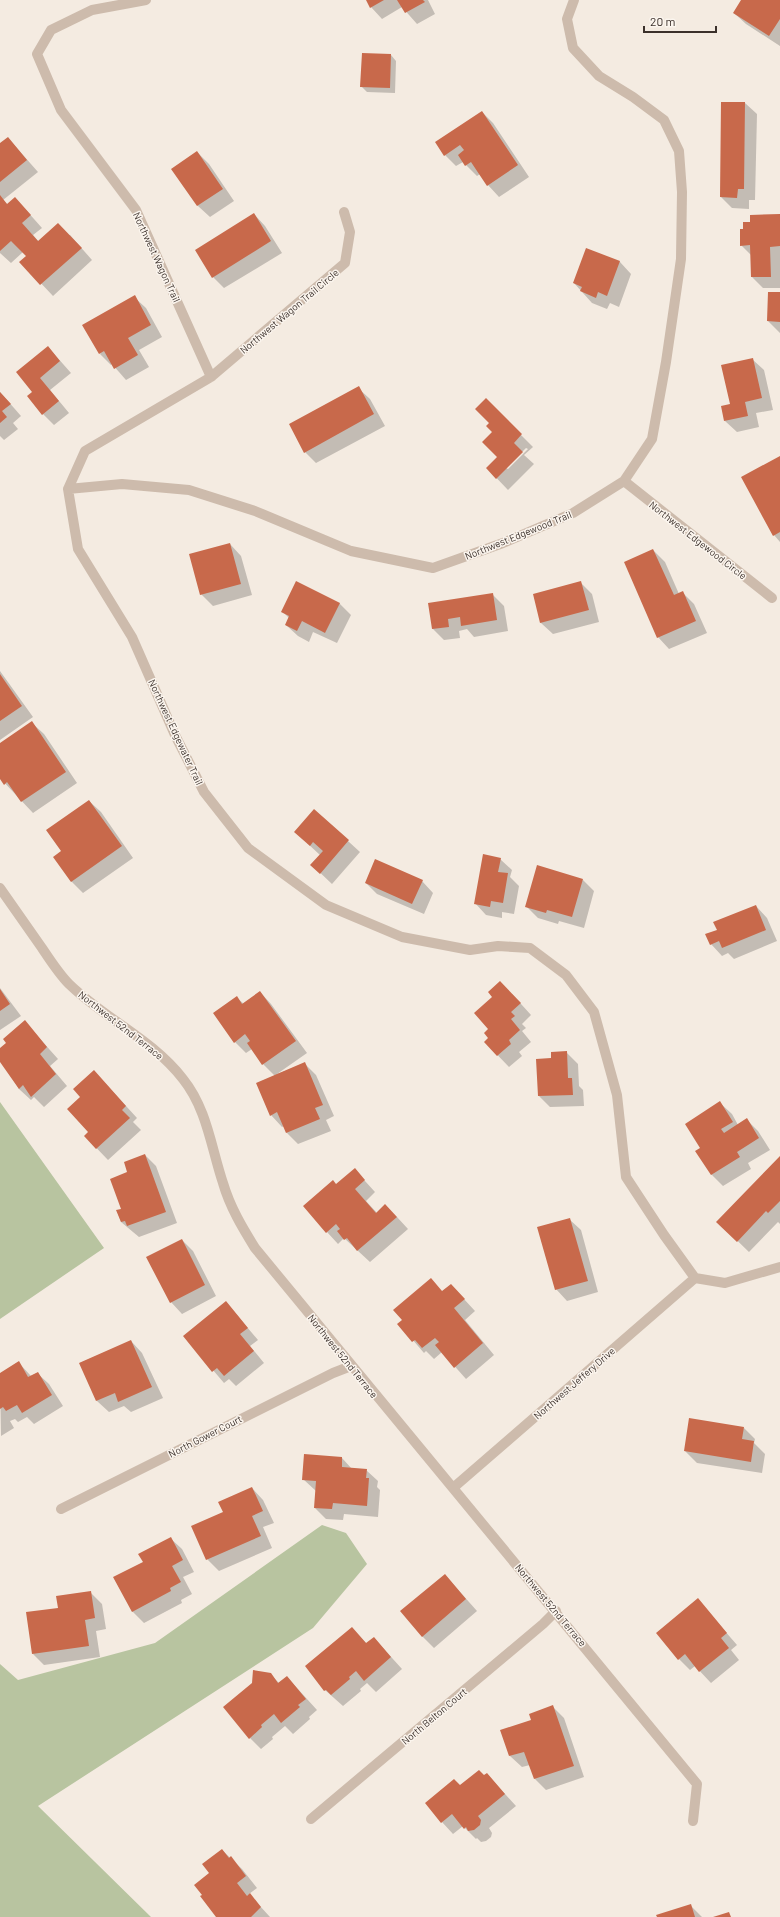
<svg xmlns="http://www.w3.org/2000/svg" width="780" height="1917" viewBox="0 0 780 1917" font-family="Barlow,sans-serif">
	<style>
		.green { fill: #b8c4a0 }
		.shadow { fill: #0003; fill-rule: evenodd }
		.building { fill: #c8694b }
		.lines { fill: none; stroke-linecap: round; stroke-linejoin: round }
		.minor { stroke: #cdbbac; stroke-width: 10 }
		.labels { text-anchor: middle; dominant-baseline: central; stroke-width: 3; stroke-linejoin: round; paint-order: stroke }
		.street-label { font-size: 10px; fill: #3b302b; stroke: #fbf5ee }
	</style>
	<rect width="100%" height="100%" fill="#f4ebe1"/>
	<path class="green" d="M 0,1102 L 104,1248 L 0,1319 Z
		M 322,1525 L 346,1533 L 367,1564 L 313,1628 L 38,1806 L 151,1917 L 0,1917 L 0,1664 L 18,1680 L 155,1643 Z"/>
	<path class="shadow" d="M 367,0 L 428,0 L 435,14 L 417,24 L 402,7 L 382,19 L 371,7 Z
		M 742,0 L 780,0 L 780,46 L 746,24 L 734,13 Z
		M 391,55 L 396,61 L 395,93 L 367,92 L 361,86 Z
		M 722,103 L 745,103 L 757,114 L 755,200 L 749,200 L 749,209 L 732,208 L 721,197 Z
		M 482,112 L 493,123 L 529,177 L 499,197 L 488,185 L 480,174 L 477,176 L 463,162 L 456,166 L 445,155 Z
		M 8,138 L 38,172 L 3,200 L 8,205 L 26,210 L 42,228 L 33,235 L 39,242 L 70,235 L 92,260 L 53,296 L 21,262 L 27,257 L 23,252 L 11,263 L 0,253 L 0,144 Z
		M 197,152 L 209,164 L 234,201 L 210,217 L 198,206 L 173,169 Z
		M 254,214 L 265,226 L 282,253 L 224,288 L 213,277 Z
		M 780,215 L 780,288 L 763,288 L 752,277 L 751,255 L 741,245 L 744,230 L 751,223 Z
		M 587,249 L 620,262 L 631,274 L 619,307 L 610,303 L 607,309 L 592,303 L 574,283 Z
		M 780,293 L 780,333 L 768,321 Z
		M 134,297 L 146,308 L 162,337 L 139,350 L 149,367 L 126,380 L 112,364 L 111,365 L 100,354 Z
		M 48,347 L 71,373 L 50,390 L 69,413 L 54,425 L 43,414 L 34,392 Z
		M 752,359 L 764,370 L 773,410 L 756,413 L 759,427 L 737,432 L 725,421 Z
		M 358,388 L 370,399 L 385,426 L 316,463 L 305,452 Z
		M 0,392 L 21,416 L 13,423 L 18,429 L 4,440 L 0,436 Z
		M 486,400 L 533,447 L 524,455 L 534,464 L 508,490 L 487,468 L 498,457 ZM 526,448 L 528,449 L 508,469 L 506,468 Z
		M 780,457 L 780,542 L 774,535 Z
		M 230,544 L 241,556 L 252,595 L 213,606 L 201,594 Z
		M 653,550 L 665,562 L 679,594 L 683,593 L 694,604 L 707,633 L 669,649 L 658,637 Z
		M 580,582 L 592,594 L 599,622 L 553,634 L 541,623 L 534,595 Z
		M 493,595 L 504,606 L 508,631 L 474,637 L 467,629 L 459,631 L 460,638 L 444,640 L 433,629 L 429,604 Z
		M 339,603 L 351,615 L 337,643 L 313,632 L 309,642 L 298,636 L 286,625 L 289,618 L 283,612 Z
		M 0,671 L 33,717 L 0,740 Z
		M 32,723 L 44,734 L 77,783 L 33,813 L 0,778 L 0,744 Z
		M 89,801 L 101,812 L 133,858 L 83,893 L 72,882 L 55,857 L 63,852 Z
		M 314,810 L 360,852 L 332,884 L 312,865 L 320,855 L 307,843 Z
		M 500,859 L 512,870 L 510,877 L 519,886 L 514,914 L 502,912 L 502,918 L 486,915 L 475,903 Z
		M 583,880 L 594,891 L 584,928 L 559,921 L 558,924 L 538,918 L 526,906 Z
		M 422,881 L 433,893 L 424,914 L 377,894 L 366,883 Z
		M 756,906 L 767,918 L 777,941 L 734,959 L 728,953 L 722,956 L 711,944 Z
		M 0,988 L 21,1016 L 0,1030 Z
		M 260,992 L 271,1004 L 307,1053 L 277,1074 L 305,1064 L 316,1075 L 334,1116 L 326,1120 L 331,1131 L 298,1144 L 287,1133 L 284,1126 L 282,1127 L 271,1115 L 275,1076 L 263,1064 L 252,1049 L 246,1053 L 235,1042 L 236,997 L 244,1004 Z
		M 512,994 L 531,1015 L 522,1024 L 526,1028 L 522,1031 L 531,1042 L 519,1052 L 522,1056 L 509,1067 L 485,1042 L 489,1038 L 493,997 Z
		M 25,1022 L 58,1059 L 50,1066 L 67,1086 L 44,1107 L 34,1097 L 31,1100 L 19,1089 L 0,1060 L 0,1050 Z
		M 566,1052 L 578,1064 L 579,1086 L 583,1090 L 584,1106 L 550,1107 L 539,1096 Z
		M 105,1083 L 137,1118 L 133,1122 L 141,1130 L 108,1160 L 85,1136 L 89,1132 Z
		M 720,1103 L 732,1114 L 738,1125 L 747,1120 L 758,1131 L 770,1150 L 748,1163 L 751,1169 L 723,1186 L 712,1175 L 697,1151 L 701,1148 Z
		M 145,1155 L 156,1166 L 177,1223 L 139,1237 L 121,1222 L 117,1211 L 122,1209 L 129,1173 Z
		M 780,1158 L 780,1224 L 778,1222 L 749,1252 L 718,1222 Z
		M 355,1170 L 375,1192 L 366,1201 L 377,1213 L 397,1217 L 408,1229 L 370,1262 L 344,1238 L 338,1244 L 327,1232 L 337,1185 Z
		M 569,1219 L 581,1230 L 598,1292 L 567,1301 L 556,1289 Z
		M 182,1240 L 193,1251 L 216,1296 L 182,1314 L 171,1302 Z
		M 451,1285 L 475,1311 L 465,1320 L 494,1355 L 466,1379 L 442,1352 L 434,1359 L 426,1351 L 424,1353 L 399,1324 Z
		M 226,1302 L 258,1340 L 250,1346 L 264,1363 L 236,1386 L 229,1379 L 224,1383 L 184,1336 Z
		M 131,1341 L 142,1353 L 163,1398 L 131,1412 L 124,1406 L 109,1412 L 97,1401 L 80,1363 Z
		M 18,1362 L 31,1376 L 37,1373 L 49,1384 L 63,1406 L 34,1424 L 27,1417 L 18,1422 L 15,1419 L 10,1421 L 14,1428 L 1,1436 L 0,1374 Z
		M 744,1428 L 755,1439 L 754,1443 L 765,1454 L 762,1473 L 697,1463 L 685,1451 Z
		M 342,1458 L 352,1469 L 366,1470 L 378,1481 L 377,1487 L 380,1490 L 378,1517 L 344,1514 L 343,1520 L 326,1519 L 315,1508 L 316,1491 L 303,1479 Z
		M 252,1488 L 263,1500 L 274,1523 L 263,1527 L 272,1548 L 219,1571 L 207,1559 L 224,1512 Z
		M 170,1538 L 182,1549 L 194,1572 L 183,1577 L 192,1594 L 181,1600 L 182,1603 L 144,1623 L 133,1612 L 114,1578 L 144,1562 Z
		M 445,1575 L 477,1611 L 434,1648 L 422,1636 Z
		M 91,1593 L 102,1604 L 106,1629 L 96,1631 L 100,1657 L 44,1665 L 33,1654 L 59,1609 Z
		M 698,1600 L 737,1645 L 731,1650 L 739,1660 L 711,1683 L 695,1666 L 690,1670 L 679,1659 Z
		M 352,1628 L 367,1644 L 374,1638 L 402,1669 L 376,1692 L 367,1683 L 360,1689 L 361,1691 L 343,1706 L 325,1690 Z
		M 270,1674 L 279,1683 L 287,1677 L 317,1710 L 309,1717 L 310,1719 L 293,1734 L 285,1726 L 272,1737 L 273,1739 L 261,1749 L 250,1738 Z
		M 552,1706 L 564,1718 L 584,1777 L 546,1790 L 535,1779 L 530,1765 L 522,1767 L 510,1756 L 501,1731 L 532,1721 Z
		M 487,1774 L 516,1806 L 489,1828 L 492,1833 L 491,1837 L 486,1841 L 481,1842 L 477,1838 L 476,1839 L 463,1826 L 453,1834 L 442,1822 L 460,1786 Z
		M 222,1850 L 242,1869 L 257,1888 L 249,1894 L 270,1917 L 217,1917 L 203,1895 L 210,1873 Z
		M 690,1905 L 702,1917 L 658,1917 Z"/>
	<path class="building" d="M 366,0 L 384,0 L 370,8 Z
		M 397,0 L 423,0 L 425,2 L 405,13 Z
		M 741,0 L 780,0 L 780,19 L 769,36 L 733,13 Z
		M 362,53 L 391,54 L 390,88 L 360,87 Z
		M 721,102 L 745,102 L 744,189 L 738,189 L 737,198 L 720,197 Z
		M 482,111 L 518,165 L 487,186 L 471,162 L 465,166 L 458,155 L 464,150 L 460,145 L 444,156 L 435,142 Z
		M 8,137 L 27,160 L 0,182 L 0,143 Z
		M 197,151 L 223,189 L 197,206 L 171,169 Z
		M 0,195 L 7,204 L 15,197 L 31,215 L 22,223 L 38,241 L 58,223 L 82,248 L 40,285 L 19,262 L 26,256 L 11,241 L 0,251 Z
		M 254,213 L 271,241 L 212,278 L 195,250 Z
		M 780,214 L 780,246 L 770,247 L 771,277 L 751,277 L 750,245 L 740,246 L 740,229 L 743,229 L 743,222 L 750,222 L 750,215 Z
		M 586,248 L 620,261 L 607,296 L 598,292 L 596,298 L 580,291 L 582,287 L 573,283 Z
		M 768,292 L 780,292 L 780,322 L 767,321 Z
		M 135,295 L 151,325 L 128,338 L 138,355 L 114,369 L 104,351 L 99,354 L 82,325 Z
		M 48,346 L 60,361 L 40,378 L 59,401 L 42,415 L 27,396 L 32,392 L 16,372 Z
		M 753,358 L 762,398 L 745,402 L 748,416 L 724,421 L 721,406 L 730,404 L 721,365 Z
		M 359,386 L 374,414 L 304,453 L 289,424 Z
		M 0,392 L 11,404 L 2,411 L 7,417 L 0,423 Z
		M 486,398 L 522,434 L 514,443 L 523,452 L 496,479 L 486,468 L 497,457 L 482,442 L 492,432 L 486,426 L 489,423 L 475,409 Z
		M 780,456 L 780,532 L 773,536 L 741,477 Z
		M 230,543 L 241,584 L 200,595 L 189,554 Z
		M 653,549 L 674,595 L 683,591 L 696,621 L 657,638 L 624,562 Z
		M 296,581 L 340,603 L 325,633 L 302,621 L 297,631 L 285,625 L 289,616 L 281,612 Z
		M 581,581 L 589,610 L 540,623 L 533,594 Z
		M 493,593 L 497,620 L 461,626 L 460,617 L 448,619 L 449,627 L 432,629 L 428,603 Z
		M 0,674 L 22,706 L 0,721 Z
		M 32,721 L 66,772 L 21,802 L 7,782 L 4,785 L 0,779 L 0,743 Z
		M 89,800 L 122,846 L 71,882 L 53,857 L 61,851 L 46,830 Z
		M 314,809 L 349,840 L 320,874 L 310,865 L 323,851 L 313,842 L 310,846 L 294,832 Z
		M 483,854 L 501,858 L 498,872 L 508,873 L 503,903 L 491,901 L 490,907 L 474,904 Z
		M 375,859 L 423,880 L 412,904 L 365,883 Z
		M 537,865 L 583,879 L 572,917 L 547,910 L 546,913 L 525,907 Z
		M 756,905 L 766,930 L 722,948 L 719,941 L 710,945 L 705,934 L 717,930 L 713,922 Z
		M 500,981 L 521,1003 L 511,1012 L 515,1016 L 511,1019 L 520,1030 L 509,1040 L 511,1044 L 497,1056 L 484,1042 L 488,1038 L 484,1033 L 488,1029 L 474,1013 L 492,997 L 488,992 Z
		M 0,989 L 10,1004 L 0,1011 Z
		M 260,991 L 296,1041 L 262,1065 L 247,1043 L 250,1041 L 245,1034 L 234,1043 L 213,1013 L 237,996 L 242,1004 Z
		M 25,1020 L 47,1047 L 40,1054 L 56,1074 L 31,1097 L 23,1085 L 19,1089 L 0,1062 L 0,1048 L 6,1043 L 3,1039 Z
		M 567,1051 L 568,1078 L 572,1078 L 573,1095 L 538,1096 L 536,1059 L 551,1058 L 551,1052 Z
		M 305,1062 L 323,1105 L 315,1108 L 320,1119 L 286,1133 L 277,1112 L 270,1116 L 256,1083 Z
		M 94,1070 L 126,1106 L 122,1110 L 130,1118 L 96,1149 L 84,1136 L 88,1132 L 67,1109 L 80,1097 L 73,1089 Z
		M 720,1101 L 733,1122 L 721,1129 L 724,1133 L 747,1118 L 759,1138 L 737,1152 L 740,1157 L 711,1175 L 695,1151 L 700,1148 L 685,1124 Z
		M 145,1154 L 166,1212 L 127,1226 L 125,1221 L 121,1222 L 116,1210 L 121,1209 L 110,1179 L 127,1172 L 124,1162 Z
		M 780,1156 L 780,1201 L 768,1213 L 766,1211 L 737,1242 L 716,1222 Z
		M 355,1168 L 365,1180 L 355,1189 L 376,1213 L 385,1204 L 397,1217 L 357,1251 L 347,1238 L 344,1240 L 337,1231 L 340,1229 L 336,1224 L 326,1233 L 303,1206 L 333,1180 L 336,1184 Z
		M 570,1218 L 588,1281 L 555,1290 L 537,1227 Z
		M 182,1239 L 205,1285 L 170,1303 L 146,1257 Z
		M 431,1278 L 442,1291 L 451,1284 L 465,1299 L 454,1308 L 483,1343 L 454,1368 L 435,1345 L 439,1342 L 435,1338 L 422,1348 L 415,1340 L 412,1342 L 397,1324 L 402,1320 L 393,1310 Z
		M 226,1301 L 248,1328 L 240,1334 L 254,1351 L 224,1376 L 217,1368 L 212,1372 L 183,1336 Z
		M 131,1340 L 152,1387 L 118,1402 L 115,1393 L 96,1401 L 79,1363 Z
		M 19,1361 L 28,1377 L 38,1372 L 52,1395 L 22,1413 L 17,1405 L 6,1411 L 3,1407 L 0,1409 L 0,1373 Z
		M 689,1418 L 744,1427 L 742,1439 L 754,1441 L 751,1462 L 684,1451 Z
		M 304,1454 L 342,1457 L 342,1467 L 367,1469 L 366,1478 L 369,1478 L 367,1506 L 333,1503 L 332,1509 L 314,1508 L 316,1481 L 302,1480 Z
		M 252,1487 L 263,1511 L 252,1516 L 261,1536 L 206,1560 L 191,1526 L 223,1512 L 218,1502 Z
		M 171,1537 L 183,1560 L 172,1566 L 181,1582 L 170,1588 L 171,1591 L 132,1612 L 113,1577 L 143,1562 L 138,1554 Z
		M 445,1574 L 466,1599 L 422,1637 L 400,1611 Z
		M 91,1591 L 95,1618 L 85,1620 L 89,1646 L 32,1654 L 26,1612 L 58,1608 L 56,1596 Z
		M 698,1598 L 727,1633 L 721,1638 L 729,1648 L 699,1672 L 685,1654 L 678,1660 L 656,1633 Z
		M 352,1627 L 366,1643 L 374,1637 L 391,1657 L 364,1681 L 356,1671 L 349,1677 L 350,1679 L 331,1695 L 326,1690 L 324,1691 L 305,1666 Z
		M 253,1670 L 271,1673 L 278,1683 L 287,1676 L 306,1699 L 298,1705 L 300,1707 L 281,1723 L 274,1714 L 261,1725 L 262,1727 L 249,1739 L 223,1707 L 252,1683 Z
		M 553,1705 L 574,1766 L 534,1779 L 524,1752 L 509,1756 L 500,1730 L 531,1720 L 529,1714 Z
		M 479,1770 L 484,1775 L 487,1773 L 505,1794 L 478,1816 L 481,1820 L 480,1825 L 474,1830 L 468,1831 L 466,1827 L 464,1829 L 452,1814 L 441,1823 L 425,1803 L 454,1779 L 460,1785 Z
		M 222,1849 L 229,1858 L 231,1856 L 246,1876 L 237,1883 L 247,1896 L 250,1893 L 261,1907 L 251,1917 L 216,1917 L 200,1896 L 202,1895 L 194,1885 L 209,1873 L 202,1864 Z
		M 691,1904 L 695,1917 L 657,1917 L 656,1915 Z
		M 729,1912 L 731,1917 L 713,1917 Z"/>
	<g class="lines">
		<path class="minor" d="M 211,377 L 345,263 L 350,232 L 344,212
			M 624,481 L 772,598
			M 68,489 L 78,549 L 132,637 L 175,735 L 204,792 L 248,848 L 326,905 L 402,937 L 470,950 L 498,946 L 530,948 L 566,975 L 594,1012 L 617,1095 L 626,1177 L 664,1235 L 695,1278 L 725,1283 L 780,1267
			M 68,489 L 122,484 L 189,490 L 255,511 L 351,551 L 433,568 L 503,543 L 573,513 L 624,481 L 652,439 L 666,362 L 681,259 L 682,192 L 679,151 L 664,120 L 633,97 L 599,76 L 573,48 L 567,19 L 574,0
			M 68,489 L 85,451 L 211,377 L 136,210 L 61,110 L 37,54 L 51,30 L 92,10 L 146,0
			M 0,888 C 14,908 28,928 42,948 C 50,960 59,974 69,984 C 105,1019 152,1039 183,1079 C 207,1109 211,1147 223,1183 C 230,1207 242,1227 255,1248 L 697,1784 L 693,1821
			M 453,1488 L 695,1278
			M 61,1509 L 333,1373 L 351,1366
			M 311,1819 L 543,1624 L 556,1611"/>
	</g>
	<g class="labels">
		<g class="street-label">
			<text transform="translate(157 257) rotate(65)">Northwest Wagon Trail</text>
			<text transform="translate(289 311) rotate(-40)">Northwest Wagon Trail Circle</text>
			<text transform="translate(518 535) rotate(-22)">Northwest Edgewood Trail</text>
			<text transform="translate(698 540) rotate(38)">Northwest Edgewood Circle</text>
			<text transform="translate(176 732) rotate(65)">Northwest Edgewater Trail</text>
			<text transform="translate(121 1025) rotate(38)">Northwest 52nd Terrace</text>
			<text transform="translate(343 1356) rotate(51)">Northwest 52nd Terrace</text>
			<text transform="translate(574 1383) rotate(-41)">Northwest Jeffery Drive</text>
			<text transform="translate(205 1436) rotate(-27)">North Gower Court</text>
			<text transform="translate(551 1605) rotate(50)">Northwest 52nd Terrace</text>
			<text transform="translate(434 1716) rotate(-40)">North Belton Court</text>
		</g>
	</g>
	<path d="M644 26v6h72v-6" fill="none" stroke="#3b302b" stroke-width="2"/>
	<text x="650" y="26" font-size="12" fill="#3b302b" stroke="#fbf5ee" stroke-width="3" paint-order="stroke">20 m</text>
</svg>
